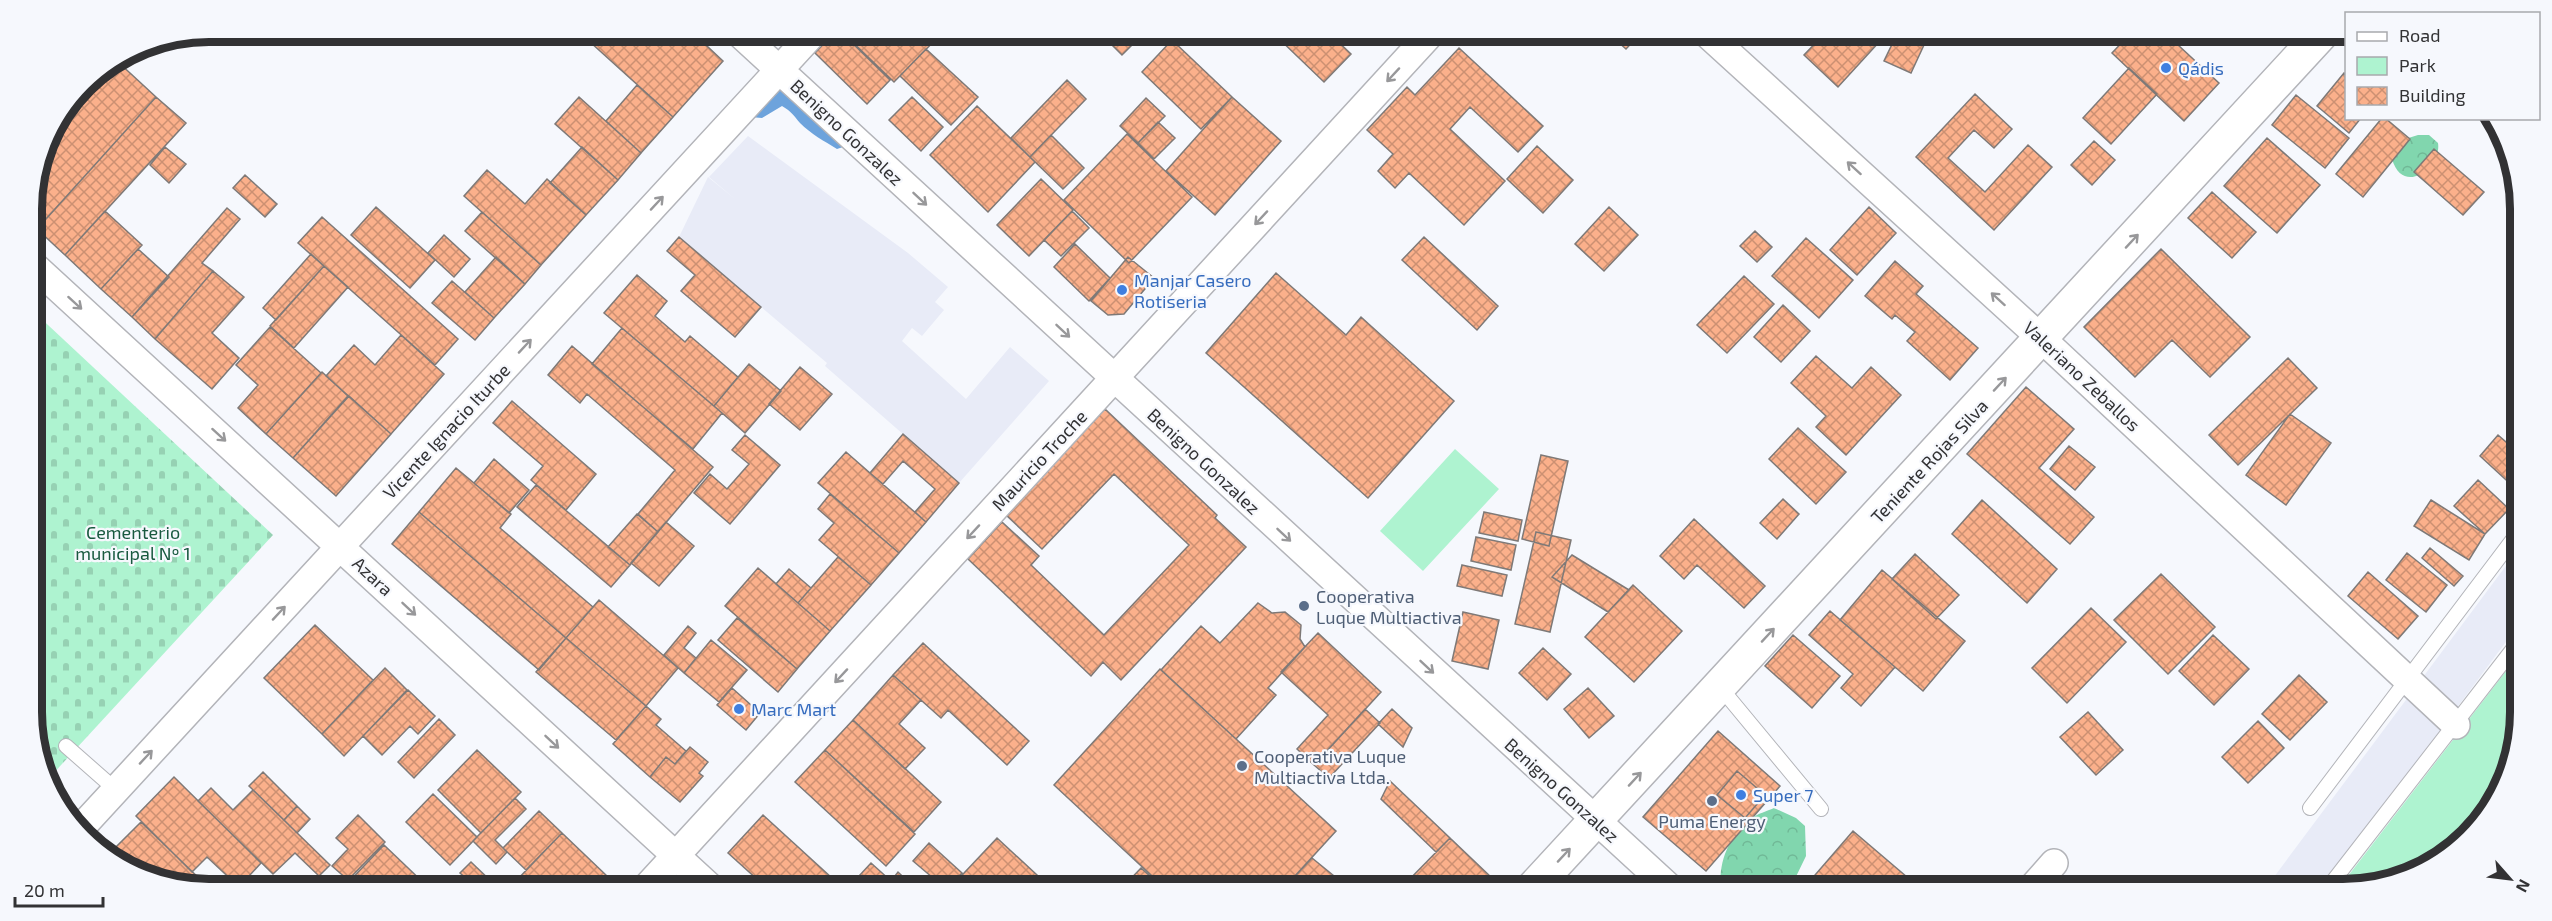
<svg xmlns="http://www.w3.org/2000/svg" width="2552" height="921" viewBox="0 0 2552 921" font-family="'Exo 2',sans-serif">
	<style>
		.built { fill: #e8ebf7 }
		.forest { fill: url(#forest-crowns) }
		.cemetery { fill: url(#cemetery-stones) }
		.park { fill: #aef3d0 }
		.water { fill: #6da3dc }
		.building { fill: url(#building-cross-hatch); stroke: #7e7977; stroke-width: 1.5 }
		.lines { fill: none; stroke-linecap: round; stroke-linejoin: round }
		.lane-casing { stroke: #b3b4b9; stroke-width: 16 }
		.street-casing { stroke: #b3b4b9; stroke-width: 30 }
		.primary-casing { stroke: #b3b4b9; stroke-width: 36 }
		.lane { stroke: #fff; stroke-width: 14 }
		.street { stroke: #fff; stroke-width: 27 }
		.primary { stroke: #fff; stroke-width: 33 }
		.oneway { stroke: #98989a }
		.shop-dot { fill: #3f7fe0; stroke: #f6f8fd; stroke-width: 2 }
		.service-dot { fill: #5c6f8a; stroke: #f6f8fd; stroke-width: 2 }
		.labels { text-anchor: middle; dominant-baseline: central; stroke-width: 4.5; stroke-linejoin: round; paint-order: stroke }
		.shop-label { font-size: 18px; fill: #366cbe; stroke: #f6f8fd; text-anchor: start }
		.street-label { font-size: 18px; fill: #323234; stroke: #f6f8fd }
		.park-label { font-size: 18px; fill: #18593f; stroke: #f6f8fd }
		.service-label { font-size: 18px; fill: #4e5e75; stroke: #f6f8fd; text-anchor: start }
		.rim { fill: none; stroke: #323234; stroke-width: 8 }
	</style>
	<defs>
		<pattern id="forest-crowns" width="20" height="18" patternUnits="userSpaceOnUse" patternTransform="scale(1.5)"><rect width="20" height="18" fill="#81d6ae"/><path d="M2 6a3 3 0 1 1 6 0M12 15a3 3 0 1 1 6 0" fill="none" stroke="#70b896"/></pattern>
		<pattern id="cemetery-stones" width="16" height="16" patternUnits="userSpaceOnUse" patternTransform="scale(1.5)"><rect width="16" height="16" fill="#aef3d0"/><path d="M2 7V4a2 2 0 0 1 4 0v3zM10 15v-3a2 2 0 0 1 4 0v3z" fill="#96d1b3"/></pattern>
		<pattern id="building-cross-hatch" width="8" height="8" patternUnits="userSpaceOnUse" patternTransform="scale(1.5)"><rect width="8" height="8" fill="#fbb08b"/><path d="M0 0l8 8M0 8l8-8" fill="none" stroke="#cc9072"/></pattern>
	</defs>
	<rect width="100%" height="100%" fill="#f6f8fd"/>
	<path class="built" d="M 748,136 L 908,253 L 948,287 L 935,302 L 944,310 L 922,336 L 912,328 L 902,341 L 966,399 L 1010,347 L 1049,381 L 959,483 L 825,366 L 827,363 L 679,237 L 708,177 L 735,199 L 709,177 Z
		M 2520,547 L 2520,623 L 2322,889 L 2265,889 Z"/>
	<path class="forest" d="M 2418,135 L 2429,135 L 2438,143 C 2442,167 2403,197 2392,159 L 2402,140 Z
		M 1774,808 L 1796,818 L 1805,826 L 1806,856 L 1790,889 L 1721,889 C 1718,862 1729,835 1752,818 C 1757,814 1767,811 1774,808 Z"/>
	<path class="cemetery" d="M 33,311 L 273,535 L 50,777 L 35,746 Z"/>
	<path class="park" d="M 1455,449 L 1499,489 L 1423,571 L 1380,531 Z
		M 2520,653 C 2520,691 2522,730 2511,767 C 2509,774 2505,781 2501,788 C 2471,850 2408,889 2338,889 Z"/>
	<path class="water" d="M 775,77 L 849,145 L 837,149 C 824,141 811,134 800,123 C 794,116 791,111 782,106 L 762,118 L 750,117 Z"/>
	<path class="building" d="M 579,32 L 692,32 L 723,61 L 673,117 Z
		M 835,32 L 841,32 L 890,80 L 867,104 L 815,53 Z
		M 842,32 L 943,32 L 894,82 Z
		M 1117,32 L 1145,32 L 1122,55 L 1108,41 Z
		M 1272,32 L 1328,32 L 1351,54 L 1324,82 Z
		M 1607,32 L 1642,32 L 1626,49 Z
		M 1826,32 L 1870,32 L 1880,41 L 1838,87 L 1804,55 Z
		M 1898,32 L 1930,32 L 1911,73 L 1884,61 Z
		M 2132,32 L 2164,32 L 2219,83 L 2184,121 L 2112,53 Z
		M 1172,40 L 1232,97 L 1201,129 L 1142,72 Z
		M 1459,48 L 1543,126 L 1518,152 L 1470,107 L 1450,129 L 1505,181 L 1464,225 L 1409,173 L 1395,188 L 1378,171 L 1393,154 L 1367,130 L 1407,87 L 1415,95 Z
		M 926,49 L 978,97 L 951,125 L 900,76 Z
		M 117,61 L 156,97 L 37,229 L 32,225 L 32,197 L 49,133 Z
		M 2129,68 L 2157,94 L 2111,144 L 2083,118 Z
		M 2344,73 L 2346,76 L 2346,118 L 2361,118 L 2349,133 L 2317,106 Z
		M 1067,80 L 1086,99 L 1030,157 L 1011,138 Z
		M 637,85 L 673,117 L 641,153 L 606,121 Z
		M 1975,94 L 2012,129 L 1994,148 L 1974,130 L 1948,158 L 1985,192 L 2028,145 L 2052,167 L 1994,230 L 1916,157 Z
		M 2296,95 L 2349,138 L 2325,168 L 2272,125 Z
		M 156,97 L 186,123 L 65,255 L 37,229 Z
		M 579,97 L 641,153 L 618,180 L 555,124 Z
		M 912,97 L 943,127 L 921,151 L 889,120 Z
		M 1232,97 L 1281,141 L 1215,215 L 1166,171 Z
		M 1146,98 L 1165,116 L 1138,143 L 1120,126 Z
		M 977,106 L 1035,162 L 988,212 L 930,155 Z
		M 2382,118 L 2385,118 L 2410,139 L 2363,197 L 2336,174 Z
		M 1158,122 L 1175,138 L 1154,159 L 1138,143 Z
		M 1127,134 L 1192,197 L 1129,263 L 1064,200 Z
		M 1051,135 L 1084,168 L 1063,189 L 1030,157 Z
		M 2267,138 L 2320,185 L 2277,233 L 2224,186 Z
		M 2094,141 L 2115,160 L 2092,185 L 2071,165 Z
		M 1537,146 L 1573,180 L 1543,213 L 1507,179 Z
		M 165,147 L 186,164 L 169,183 L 150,165 Z
		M 582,147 L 618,180 L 586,215 L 550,183 Z
		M 2434,149 L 2484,192 L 2463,215 L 2414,172 Z
		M 487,170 L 525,204 L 547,179 L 586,215 L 541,265 L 464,196 Z
		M 245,175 L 277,204 L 265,217 L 233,188 Z
		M 1041,179 L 1073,210 L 1029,256 L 997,225 Z
		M 2212,192 L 2256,232 L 2232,258 L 2188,218 Z
		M 376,207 L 435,260 L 410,288 L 351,235 Z
		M 1609,207 L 1638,235 L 1604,271 L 1575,244 Z
		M 1869,207 L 1896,233 L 1857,275 L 1830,250 Z
		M 227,208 L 240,219 L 202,263 L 213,271 L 155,339 L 132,317 Z
		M 105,211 L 142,245 L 101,289 L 65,255 Z
		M 1072,211 L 1089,228 L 1061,256 L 1044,240 Z
		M 482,212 L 541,265 L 525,284 L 465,231 Z
		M 322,217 L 458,339 L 435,365 L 298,243 Z
		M 1755,231 L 1772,247 L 1757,262 L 1740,246 Z
		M 444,235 L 470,259 L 454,277 L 428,253 Z
		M 679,237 L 761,307 L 735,337 L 681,291 L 695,275 L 667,251 Z
		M 1424,237 L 1498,306 L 1477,330 L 1402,260 Z
		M 1806,238 L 1853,280 L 1819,318 L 1772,276 Z
		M 1075,244 L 1110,278 L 1089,301 L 1054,267 Z
		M 138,249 L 169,277 L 132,317 L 101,289 Z
		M 2161,249 L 2250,337 L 2210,377 L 2172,340 L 2135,377 L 2084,327 Z
		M 311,254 L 324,266 L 276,320 L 263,308 Z
		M 496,257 L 525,284 L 494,318 L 465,292 Z
		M 1128,257 L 1154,278 L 1124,314 L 1108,315 L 1091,301 Z
		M 1895,261 L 1923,286 L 1916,294 L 1978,348 L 1950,380 L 1907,341 L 1915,332 L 1895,315 L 1892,319 L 1865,296 Z
		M 324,266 L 348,287 L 294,348 L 270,326 Z
		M 213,271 L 244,297 L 212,333 L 239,358 L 212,389 L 155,339 Z
		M 1276,273 L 1346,335 L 1361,317 L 1454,401 L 1368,498 L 1206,353 Z
		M 637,275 L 667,301 L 655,316 L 685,342 L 690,336 L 738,377 L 714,406 L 604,313 Z
		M 1744,276 L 1774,304 L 1727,353 L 1697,325 Z
		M 452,281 L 494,318 L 475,340 L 432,303 Z
		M 1783,305 L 1810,331 L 1781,362 L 1754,337 Z
		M 270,327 L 321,373 L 266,434 L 238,408 L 258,385 L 236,365 Z
		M 622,328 L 722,413 L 693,449 L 592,364 Z
		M 401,335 L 444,374 L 391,434 L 326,376 L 354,345 L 375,365 Z
		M 572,346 L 713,467 L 658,532 L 638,514 L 675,470 L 587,394 L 580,403 L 548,375 Z
		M 1816,356 L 1852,388 L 1871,367 L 1901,395 L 1846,455 L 1816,427 L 1826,416 L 1791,383 Z
		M 2288,358 L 2317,388 L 2238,465 L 2209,435 Z
		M 749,364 L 781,391 L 745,433 L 714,406 Z
		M 800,367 L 832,394 L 800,430 L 769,404 Z
		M 322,372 L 348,396 L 293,458 L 266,434 Z
		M 2026,387 L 2074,429 L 2039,468 L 2094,517 L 2070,544 L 1967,454 Z
		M 349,396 L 391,434 L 336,496 L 293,458 Z
		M 512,401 L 596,474 L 566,510 L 531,480 L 543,466 L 493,423 Z
		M 1105,409 L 1217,515 L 1215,518 L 1246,547 L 1121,680 L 1103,662 L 1091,676 L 968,559 L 1002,522 L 1039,556 L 1031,565 L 1104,635 L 1189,545 L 1114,474 L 1042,549 L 1006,515 Z
		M 2290,414 L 2331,443 L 2286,505 L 2246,475 Z
		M 1798,428 L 1846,472 L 1816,504 L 1769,459 Z
		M 903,434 L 959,483 L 926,522 L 915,512 L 935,489 L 903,461 L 883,484 L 870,473 Z
		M 745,435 L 780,465 L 730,524 L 694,493 L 710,474 L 727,489 L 749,464 L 732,450 Z
		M 2498,435 L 2520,454 L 2520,487 L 2517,490 L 2480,456 Z
		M 2069,446 L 2095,467 L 2075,490 L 2050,469 Z
		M 846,452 L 926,522 L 899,553 L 818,483 Z
		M 1541,455 L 1568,461 L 1549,546 L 1522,539 Z
		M 494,459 L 529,490 L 509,513 L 474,483 Z
		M 456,468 L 511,514 L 500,528 L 593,607 L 566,638 L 419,512 Z
		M 2478,480 L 2509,509 L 2485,534 L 2454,506 Z
		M 536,485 L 630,565 L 611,587 L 517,507 Z
		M 830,494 L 899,553 L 871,585 L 819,540 L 834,523 L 818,509 Z
		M 1783,499 L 1799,514 L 1777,539 L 1760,523 Z
		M 1982,500 L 2057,569 L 2027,603 L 1952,534 Z
		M 2431,500 L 2485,534 L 2469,560 L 2414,526 Z
		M 419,512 L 566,638 L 539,670 L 392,544 Z
		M 1484,512 L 1522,520 L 1518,541 L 1479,533 Z
		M 637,514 L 658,532 L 630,565 L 608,547 Z
		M 1694,519 L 1765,586 L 1744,608 L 1697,565 L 1684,579 L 1660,556 Z
		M 666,522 L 694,546 L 659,586 L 631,563 Z
		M 1536,532 L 1571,540 L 1550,632 L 1515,624 Z
		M 1476,537 L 1516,545 L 1511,570 L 1471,561 Z
		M 2430,548 L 2463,576 L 2454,586 L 2422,558 Z
		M 2407,553 L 2447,585 L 2426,612 L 2386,580 Z
		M 1915,554 L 1959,595 L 1936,619 L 1892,579 Z
		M 1572,555 L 1629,590 L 1608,612 L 1552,577 Z
		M 838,557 L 871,585 L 830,631 L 798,603 Z
		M 1462,565 L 1507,575 L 1502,596 L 1457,586 Z
		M 758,568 L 830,631 L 797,669 L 725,606 Z
		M 789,569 L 811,588 L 798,603 L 776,584 Z
		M 1882,570 L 1965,641 L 1923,691 L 1840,620 Z
		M 2368,572 L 2418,616 L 2398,639 L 2348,596 Z
		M 2161,574 L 2215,627 L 2168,674 L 2114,620 Z
		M 1633,585 L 1682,631 L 1634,682 L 1585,637 Z
		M 599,600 L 678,668 L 646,706 L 566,638 Z
		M 1258,603 L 1272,613 L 1285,612 L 1301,625 L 1300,639 L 1305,647 L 1268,688 L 1276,695 L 1236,739 L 1161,670 L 1201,626 L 1220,643 Z
		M 2091,608 L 2126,642 L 2067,703 L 2032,668 Z
		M 1830,611 L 1895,667 L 1861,706 L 1841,688 L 1853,674 L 1809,635 Z
		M 1463,612 L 1499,620 L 1488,669 L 1452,661 Z
		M 737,618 L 797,669 L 778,692 L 718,640 Z
		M 315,625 L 373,680 L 322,734 L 264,678 Z
		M 688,626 L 696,633 L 684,648 L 696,658 L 684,673 L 664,655 Z
		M 1318,633 L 1381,692 L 1314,765 L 1297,749 L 1328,715 L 1281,672 Z
		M 1793,635 L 1840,676 L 1812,708 L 1765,666 Z
		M 2213,635 L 2249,669 L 2214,705 L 2179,671 Z
		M 566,638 L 646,706 L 616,740 L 536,672 Z
		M 711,640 L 747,670 L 719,702 L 684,673 Z
		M 923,643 L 1029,741 L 1007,765 L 948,710 L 941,718 L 893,675 Z
		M 1543,648 L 1571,674 L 1547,700 L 1519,673 Z
		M 385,668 L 407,690 L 344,756 L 322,734 Z
		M 1160,669 L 1336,831 L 1283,889 L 1166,889 L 1054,785 Z
		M 893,675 L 921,700 L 899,724 L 925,748 L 905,769 L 853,720 Z
		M 2299,675 L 2327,702 L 2290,740 L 2262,714 Z
		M 732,688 L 760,713 L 746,730 L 717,705 Z
		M 1588,688 L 1614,716 L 1589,738 L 1564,709 Z
		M 408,690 L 435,716 L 418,734 L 410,726 L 382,755 L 363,736 Z
		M 646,706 L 661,719 L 656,725 L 686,751 L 675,764 L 666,757 L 650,777 L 613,744 Z
		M 1365,709 L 1380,723 L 1329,778 L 1314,765 Z
		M 1392,709 L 1412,728 L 1403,747 L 1378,724 Z
		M 2088,712 L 2123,750 L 2096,775 L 2060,737 Z
		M 439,719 L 455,735 L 414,778 L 398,762 Z
		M 853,720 L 941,802 L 914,832 L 825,750 Z
		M 2258,721 L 2284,748 L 2248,783 L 2222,757 Z
		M 1718,731 L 1780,786 L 1706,871 L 1643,817 Z
		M 690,747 L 708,762 L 699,773 L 703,776 L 680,802 L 650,777 L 666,757 L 675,764 Z
		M 477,750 L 521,792 L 481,833 L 438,790 Z
		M 825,750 L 915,834 L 886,866 L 795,782 Z
		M 1737,771 L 1765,795 L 1745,818 L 1717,795 Z
		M 263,772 L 297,806 L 284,820 L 249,786 Z
		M 174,777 L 261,863 L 239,887 L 207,857 L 192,872 L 136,816 Z
		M 1390,781 L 1450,838 L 1436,852 L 1381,799 Z
		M 211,788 L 233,810 L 253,790 L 330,865 L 319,876 L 295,853 L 273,874 L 198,801 Z
		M 433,794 L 477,837 L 450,865 L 406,822 Z
		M 515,798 L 526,809 L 495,840 L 507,852 L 496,864 L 473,841 Z
		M 297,806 L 310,819 L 297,833 L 284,820 Z
		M 539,811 L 562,833 L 526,870 L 503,848 Z
		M 358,815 L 385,842 L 348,880 L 332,866 L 348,849 L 336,838 Z
		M 763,815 L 844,889 L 768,889 L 728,853 Z
		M 141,822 L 207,886 L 204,889 L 153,880 L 111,852 Z
		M 1853,831 L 1921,889 L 1803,889 Z
		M 562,833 L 608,877 L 596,889 L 523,889 L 515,882 Z
		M 997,838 L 1037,875 L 1023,889 L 949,889 Z
		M 1450,838 L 1493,879 L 1483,889 L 1400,889 Z
		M 929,843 L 962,873 L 946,889 L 913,861 Z
		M 384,845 L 430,889 L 342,889 Z
		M 1312,858 L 1350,889 L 1283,889 Z
		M 471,862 L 497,887 L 494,889 L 478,889 L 460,873 Z
		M 871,863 L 891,881 L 898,872 L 916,889 L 847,889 Z
		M 1141,868 L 1164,889 L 1121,889 Z"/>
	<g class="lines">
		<defs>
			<path id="lane" d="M 1720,687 L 1821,809
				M 66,746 L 116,790
				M 2310,808 L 2520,530
				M 2327,889 L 2520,640"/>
			<path id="street" d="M 738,32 L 1671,889
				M 1705,32 L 2042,339 L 2456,725
				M 32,264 L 712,889
				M 78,831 L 814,32
				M 645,889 L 1432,32
				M 2031,889 L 2054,863"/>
			<path id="primary" d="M 1532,889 L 2323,32"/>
		</defs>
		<use href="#lane" class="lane-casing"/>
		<use href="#street" class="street-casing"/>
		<use href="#primary" class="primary-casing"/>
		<use href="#lane" class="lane"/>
		<use href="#street" class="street"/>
		<use href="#primary" class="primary"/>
	</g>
	<defs><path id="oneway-shaft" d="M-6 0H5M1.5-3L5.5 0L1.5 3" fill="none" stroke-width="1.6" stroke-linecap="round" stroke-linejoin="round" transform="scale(1.5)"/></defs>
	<g class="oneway">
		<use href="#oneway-shaft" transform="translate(1393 75) rotate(133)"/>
		<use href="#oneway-shaft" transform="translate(1854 168) rotate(-138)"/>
		<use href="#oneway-shaft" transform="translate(920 199) rotate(43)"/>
		<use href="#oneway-shaft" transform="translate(657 203) rotate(-47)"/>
		<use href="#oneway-shaft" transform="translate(1261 218) rotate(133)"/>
		<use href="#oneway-shaft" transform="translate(2132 241) rotate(-47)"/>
		<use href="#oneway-shaft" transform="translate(1998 299) rotate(-138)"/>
		<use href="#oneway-shaft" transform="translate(75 303) rotate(42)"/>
		<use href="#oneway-shaft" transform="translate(1063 331) rotate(43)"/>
		<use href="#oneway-shaft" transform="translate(525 346) rotate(-47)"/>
		<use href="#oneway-shaft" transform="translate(2000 384) rotate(-47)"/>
		<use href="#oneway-shaft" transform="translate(219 435) rotate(42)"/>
		<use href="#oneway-shaft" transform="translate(973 532) rotate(133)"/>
		<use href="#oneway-shaft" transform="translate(1284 535) rotate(43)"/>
		<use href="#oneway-shaft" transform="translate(409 609) rotate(43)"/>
		<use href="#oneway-shaft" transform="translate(279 613) rotate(-47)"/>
		<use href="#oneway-shaft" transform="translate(1768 635) rotate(-47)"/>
		<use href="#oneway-shaft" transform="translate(1427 667) rotate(43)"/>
		<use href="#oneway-shaft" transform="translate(841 676) rotate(133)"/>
		<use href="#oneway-shaft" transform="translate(552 742) rotate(43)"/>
		<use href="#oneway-shaft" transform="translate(146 757) rotate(-47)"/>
		<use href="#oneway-shaft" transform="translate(1635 779) rotate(-47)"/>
		<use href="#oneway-shaft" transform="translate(1564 855) rotate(-47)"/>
	</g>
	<g class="shop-dot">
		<circle cx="2166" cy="68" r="6"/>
		<circle cx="1122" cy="290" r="6"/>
		<circle cx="739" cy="709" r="6"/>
		<circle cx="1741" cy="795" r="6"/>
	</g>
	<g class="service-dot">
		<circle cx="1304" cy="606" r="6"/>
		<circle cx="1242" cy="766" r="6"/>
		<circle cx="1712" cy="801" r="6"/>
	</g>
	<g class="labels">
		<g class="shop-label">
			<text x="2178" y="68">Qádis</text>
			<text x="1134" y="280">Manjar Casero<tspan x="1134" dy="21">Rotiseria</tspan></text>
			<text x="751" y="709">Marc Mart</text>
			<text x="1753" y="795">Super 7</text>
		</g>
		<g class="street-label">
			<text transform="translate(847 132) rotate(43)">Benigno Gonzalez</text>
			<text transform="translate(2082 376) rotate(43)">Valeriano Zeballos</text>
			<text transform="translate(446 431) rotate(-47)">Vicente Ignacio Iturbe</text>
			<text transform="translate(1039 460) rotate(-47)">Mauricio Troche</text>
			<text transform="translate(1204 461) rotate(43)">Benigno Gonzalez</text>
			<text transform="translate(1929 461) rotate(-47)">Teniente Rojas Silva</text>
			<text transform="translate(373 576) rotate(43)">Azara</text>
			<text transform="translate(1562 790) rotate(42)">Benigno Gonzalez</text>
		</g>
		<g class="park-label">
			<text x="133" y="532">Cementerio<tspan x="133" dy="21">municipal Nº 1</tspan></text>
		</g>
		<g class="service-label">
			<text x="1316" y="596">Cooperativa<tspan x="1316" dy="21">Luque Multiactiva</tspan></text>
			<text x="1254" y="756">Cooperativa Luque<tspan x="1254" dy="21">Multiactiva Ltda.</tspan></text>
			<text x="1712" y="821" text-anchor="middle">Puma Energy</text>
		</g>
	</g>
	<path d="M0 0H2552V921H0ZM209 42H2343A167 167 0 0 1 2510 209V712A167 167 0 0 1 2343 879H209A167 167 0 0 1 42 712V209A167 167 0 0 1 209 42Z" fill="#f6f8fd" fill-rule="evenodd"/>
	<path class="rim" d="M209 42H2343A167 167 0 0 1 2510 209V712A167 167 0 0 1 2343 879H209A167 167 0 0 1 42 712V209A167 167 0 0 1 209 42Z"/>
	<rect x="2345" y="12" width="195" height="108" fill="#f6f8fd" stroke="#a8a9ad" stroke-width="1.5"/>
	<rect x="2357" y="32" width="30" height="9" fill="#ffffff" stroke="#a8a9ad" stroke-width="1.5"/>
	<text x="2399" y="42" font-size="18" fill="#323234">Road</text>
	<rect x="2357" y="57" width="30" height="18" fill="#aef3d0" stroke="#a8a9ad" stroke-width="1.5"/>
	<text x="2399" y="72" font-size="18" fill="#323234">Park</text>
	<rect x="2357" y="87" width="30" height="18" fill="url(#building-cross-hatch)" stroke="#a8a9ad" stroke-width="1.5"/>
	<text x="2399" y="102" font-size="18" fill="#323234">Building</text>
	<g transform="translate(2510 879) rotate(118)" stroke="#f6f8fd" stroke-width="4.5" paint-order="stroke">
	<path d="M0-4.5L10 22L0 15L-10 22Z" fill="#323234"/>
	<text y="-9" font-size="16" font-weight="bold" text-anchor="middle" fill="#323234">N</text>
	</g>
	<path d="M15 897v9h88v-9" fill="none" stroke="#323234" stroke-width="3"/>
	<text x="24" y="897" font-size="18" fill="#323234" stroke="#f6f8fd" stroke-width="4.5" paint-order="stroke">20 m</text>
</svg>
